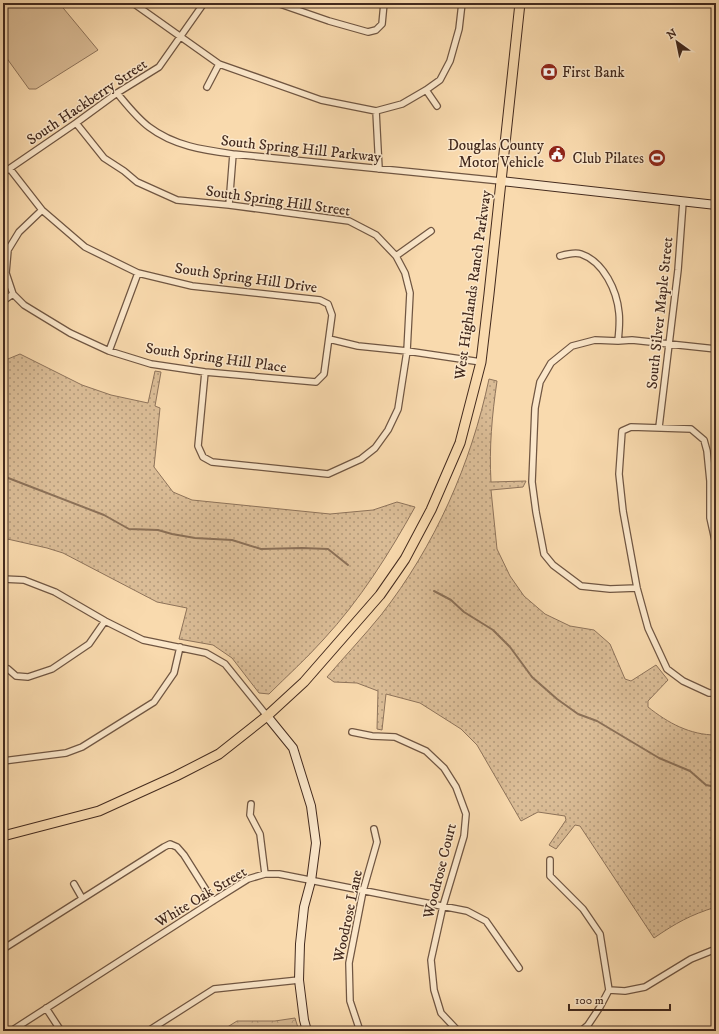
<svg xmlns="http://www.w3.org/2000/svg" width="719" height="1034" viewBox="0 0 719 1034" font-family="'IM FELL DW Pica',serif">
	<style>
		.grass { fill: url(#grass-dots); stroke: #8e735a }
		.park { fill: url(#park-crowns); stroke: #8e735a }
		.pitch { fill: #dabc96; stroke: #8e735a }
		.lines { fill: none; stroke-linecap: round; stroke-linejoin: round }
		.stream { stroke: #8b7057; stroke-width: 2 }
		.street-casing { stroke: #705642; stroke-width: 8 }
		.secondary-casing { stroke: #432a1e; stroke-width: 10 }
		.primary-casing { stroke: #432a1e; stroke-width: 11 }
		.street { stroke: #fbe7ca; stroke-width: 5.5 }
		.secondary { stroke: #fbe7ca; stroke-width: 8 }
		.primary { stroke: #f9daae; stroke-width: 9 }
		.labels { text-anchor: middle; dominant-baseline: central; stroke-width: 3; stroke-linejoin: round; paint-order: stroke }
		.poi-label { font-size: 15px; fill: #432a1e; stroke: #fbe7ca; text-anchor: end }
		.street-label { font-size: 15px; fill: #432a1e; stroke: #fbe7ca }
	</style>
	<defs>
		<pattern id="grass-dots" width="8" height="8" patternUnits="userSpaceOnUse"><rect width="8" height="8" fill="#dabc96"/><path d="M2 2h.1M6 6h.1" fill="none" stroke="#b2997a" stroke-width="1.8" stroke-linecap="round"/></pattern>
		<pattern id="park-crowns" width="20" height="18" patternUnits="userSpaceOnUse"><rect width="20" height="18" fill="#dabc96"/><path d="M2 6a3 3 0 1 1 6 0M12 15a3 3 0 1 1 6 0" fill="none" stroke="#b2997a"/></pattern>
	</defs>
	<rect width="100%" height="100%" fill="#f9daae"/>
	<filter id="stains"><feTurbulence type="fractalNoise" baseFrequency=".005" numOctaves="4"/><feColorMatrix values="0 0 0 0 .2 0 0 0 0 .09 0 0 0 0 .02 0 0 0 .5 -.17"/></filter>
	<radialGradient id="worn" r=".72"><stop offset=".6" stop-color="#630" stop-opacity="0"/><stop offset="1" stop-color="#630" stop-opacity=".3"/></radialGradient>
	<path class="grass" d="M 20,354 L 82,385 L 111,395 L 148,403 L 155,371 L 161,372 L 155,406 L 160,408 L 154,467 L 173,492 L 192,500 L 330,514 L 373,510 L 397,502 L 415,507 C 389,554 360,600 323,640 C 306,659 287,676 269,694 L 259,693 L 232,658 L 213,645 L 179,639 L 187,608 L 157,602 L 63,553 L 47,548 L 3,538 L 3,361 Z
		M 489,379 L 497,381 C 492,415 489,448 491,482 L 526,481 L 523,487 L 491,490 L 497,549 L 510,576 L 524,596 L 545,614 L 570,626 L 594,630 L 610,644 L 625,679 L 631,681 L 656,665 L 668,680 L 648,701 L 648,707 C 668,723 690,735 716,735 L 716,907 C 690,915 676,923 654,938 L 580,826 L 575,825 L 556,849 L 549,845 L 566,820 L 565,816 L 538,812 L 521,821 L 477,745 L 461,729 L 420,703 L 386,694 L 382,730 L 377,729 L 378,691 L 357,683 L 334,682 L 327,677 C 345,656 364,636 381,615 C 435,546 471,464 489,379 Z"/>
	<path class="park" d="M 295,1018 L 299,1031 L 221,1031 L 237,1021 L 275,1021 Z"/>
	<path class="pitch" d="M 3,3 L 59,3 L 98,50 L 36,89 L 29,89 L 3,53 Z"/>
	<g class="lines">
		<path class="stream" d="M 3,476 L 104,515 L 129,529 L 158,530 L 172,534 L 195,538 L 232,540 L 261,549 L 302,548 L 328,549 L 348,565
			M 434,591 L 451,600 L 464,612 L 493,630 L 510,647 L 532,677 L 557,699 L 578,714 L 597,721 L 659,758 L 690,771 L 706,785 L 716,787"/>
		<defs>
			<path id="street" d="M 133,3 L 219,64 L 321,100 L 376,111 L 402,104 L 426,90 L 440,80 L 450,61 L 459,29 L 462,3
				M 277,3 L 329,21 L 368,32 L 376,30 L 382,24 L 384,3
				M 207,87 L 219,64
				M 426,90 L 437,106
				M 117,93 C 127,105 137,118 149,127 C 174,146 204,150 233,154 L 501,181
				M 376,111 L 379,169
				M 76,123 L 104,158 L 124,171 L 137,182 L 177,200 L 229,205 L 349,221 L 376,235 L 396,256 L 405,273 L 410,293 L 407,351 L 398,409 L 388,430 L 375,448 L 361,459 L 328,474 L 212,462 L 203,457 L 198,446 L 205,372
				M 10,169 L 42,210 L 85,247 L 138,273 L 192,286 L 320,300 L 328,304 L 332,315 L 324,374 L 316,382 L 205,372 L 151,364 L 109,351 L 70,333 L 42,316 L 24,305 L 13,294 L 6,273 L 8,250 L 19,232 L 42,210
				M 3,173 L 76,123 L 117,93 L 159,67 L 204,3
				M 229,205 L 233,154
				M 396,256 L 431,231
				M 560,256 C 567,254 575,252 581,254 C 604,262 617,291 619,313 C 620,322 619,332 618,341
				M 3,301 L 13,294
				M 329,339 L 358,346 L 407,351 L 481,362
				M 109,351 L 138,273
				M 659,427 L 678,270 L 683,202
				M 716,545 L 710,518 L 710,481 L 707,451 L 704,440 L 691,429 L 631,427 L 622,431 L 619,474 L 623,511 L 637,588 L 648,628 L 667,669 L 683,681 L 709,693 L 716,693
				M 3,579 L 24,580 L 55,592 L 105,621 L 143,640 L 206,653 L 225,664 L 267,716
				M 637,588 L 610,589 L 581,586 L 553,565 L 544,554 L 536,512 L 532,482 L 535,408 L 540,382 L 551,363 L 572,346 L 595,340 L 618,341 L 632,340 L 716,349
				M 8,669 L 16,676 L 28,677 L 52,669 L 89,644 L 105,621
				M 352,732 L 372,736 L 395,737 L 426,751 L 444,768 L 456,787 L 466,814 L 464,836 L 443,906 L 431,960 L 434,990 L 441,1013 L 458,1031
				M 3,761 L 66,753 L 82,747 L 154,702 L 174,673 L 180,647
				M 251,804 L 250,815 L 260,834 L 265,874
				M 550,860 L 550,876 L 583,909 L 600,934 L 609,990 L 600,1007 L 588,1025 L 581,1031
				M 74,884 L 82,898
				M 3,941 L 7,946
				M 3,949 L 164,847 L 170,844 L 177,847 L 184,855 L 213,901
				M 609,990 L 625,991 L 645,987 L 691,959 L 716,949
				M 46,1008 L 61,1031
				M 11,1031 L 213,901 L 248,879 L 265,874 L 279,874 L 467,911 L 486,921 L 519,968
				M 148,1031 L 214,989 L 299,980
				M 360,1031 L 350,1001 L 349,963 L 363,891 L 377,842 L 374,829"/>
			<path id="secondary" d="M 501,181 L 716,205
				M 267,716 L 293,748 L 311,806 L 316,843 L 311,881 L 304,907 L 300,944 L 299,980 L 304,1020 L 307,1031"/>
			<path id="primary" d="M 3,836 L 99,811 L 176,776 L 219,754 L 267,716 L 304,682 L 380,595 L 405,559 L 431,510 L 460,443 L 481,362 L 489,294 L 520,3"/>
		</defs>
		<use href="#street" class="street-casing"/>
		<use href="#secondary" class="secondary-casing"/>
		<use href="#primary" class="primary-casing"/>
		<use href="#street" class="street"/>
		<use href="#secondary" class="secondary"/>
		<use href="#primary" class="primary"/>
	</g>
	<defs>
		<symbol id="bank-disc" viewBox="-11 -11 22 22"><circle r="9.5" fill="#8f2418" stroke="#fbe7ca"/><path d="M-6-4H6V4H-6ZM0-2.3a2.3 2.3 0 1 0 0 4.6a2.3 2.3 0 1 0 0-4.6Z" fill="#fff"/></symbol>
		<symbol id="civic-disc" viewBox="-11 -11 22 22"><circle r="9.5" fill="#8f2418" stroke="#fbe7ca"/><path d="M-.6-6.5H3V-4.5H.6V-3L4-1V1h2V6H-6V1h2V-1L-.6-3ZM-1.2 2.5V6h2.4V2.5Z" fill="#fff"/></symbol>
		<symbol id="stadium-disc" viewBox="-11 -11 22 22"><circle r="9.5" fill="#8f2418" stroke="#fbe7ca"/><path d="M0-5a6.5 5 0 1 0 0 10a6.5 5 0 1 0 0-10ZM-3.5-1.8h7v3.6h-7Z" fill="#fff"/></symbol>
	</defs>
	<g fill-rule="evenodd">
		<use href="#bank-disc" x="539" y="62" width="20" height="20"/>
		<use href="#civic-disc" x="547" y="144" width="20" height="20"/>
		<use href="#stadium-disc" x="647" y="148" width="20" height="20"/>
	</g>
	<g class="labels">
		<g class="poi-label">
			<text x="562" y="72" text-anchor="start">First Bank</text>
			<text x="544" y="145">Douglas County<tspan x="544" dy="17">Motor Vehicle</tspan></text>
			<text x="644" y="158">Club Pilates</text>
		</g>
		<g class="street-label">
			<text transform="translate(87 102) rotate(-34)">South Hackberry Street</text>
			<text transform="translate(301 149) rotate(6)">South Spring Hill Parkway</text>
			<text transform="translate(278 201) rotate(8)">South Spring Hill Street</text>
			<text transform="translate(246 278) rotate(8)">South Spring Hill Drive</text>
			<text transform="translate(473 285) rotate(-82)">West Highlands Ranch Parkway</text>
			<text transform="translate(660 313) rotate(-84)">South Silver Maple Street</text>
			<text transform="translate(216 358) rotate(8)">South Spring Hill Place</text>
			<text transform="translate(440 871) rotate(-76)">Woodrose Court</text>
			<text transform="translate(201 897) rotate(-31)">White Oak Street</text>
			<text transform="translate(348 916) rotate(-78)">Woodrose Lane</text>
		</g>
	</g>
	<rect width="719" height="1034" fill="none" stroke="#f9daae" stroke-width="16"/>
	<rect x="4" y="4" width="711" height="1026" fill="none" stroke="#432a1e" stroke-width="2"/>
	<rect x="8" y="8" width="703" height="1018" fill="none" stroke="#432a1e"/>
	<g transform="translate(677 42) rotate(327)" stroke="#fbe7ca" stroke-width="3" paint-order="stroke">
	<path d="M0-3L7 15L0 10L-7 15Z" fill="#432a1e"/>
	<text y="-6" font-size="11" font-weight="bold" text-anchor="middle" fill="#432a1e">N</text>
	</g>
	<path d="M569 1004v6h101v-6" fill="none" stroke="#432a1e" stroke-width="2"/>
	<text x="575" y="1004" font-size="12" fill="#432a1e" stroke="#fbe7ca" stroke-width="3" paint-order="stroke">100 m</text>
	<rect width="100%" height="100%" filter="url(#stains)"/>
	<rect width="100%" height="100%" fill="url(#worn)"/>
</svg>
